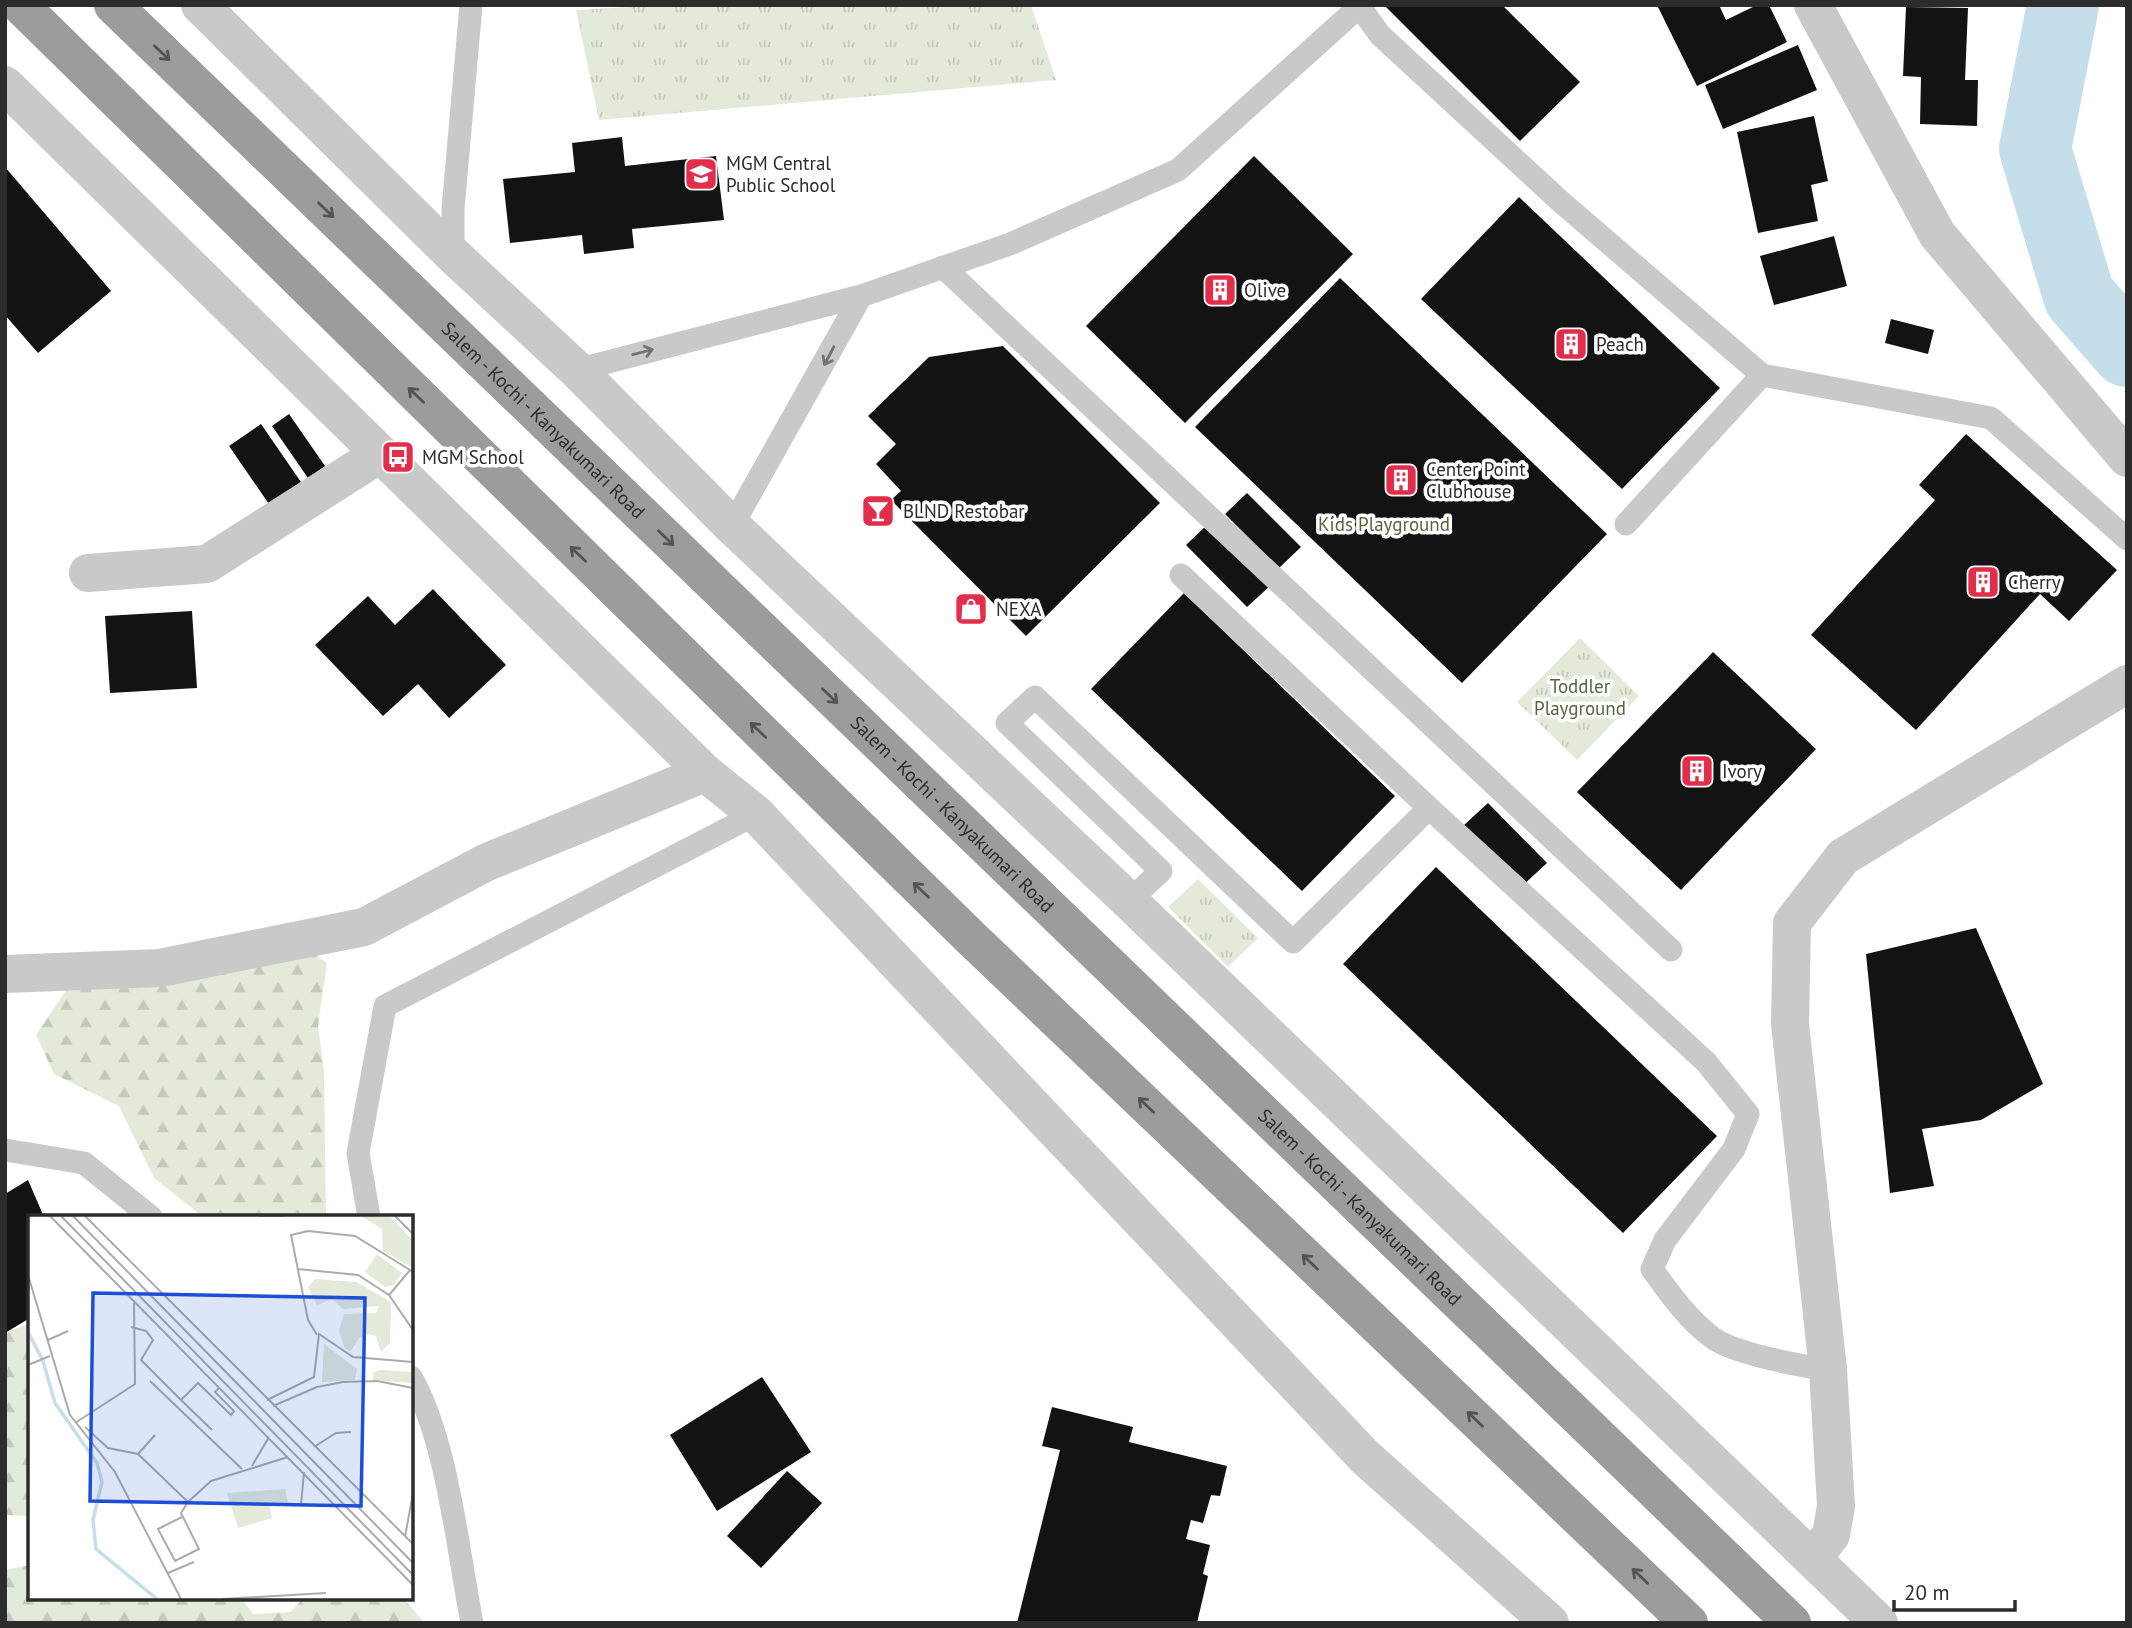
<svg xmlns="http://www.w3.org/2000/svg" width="2132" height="1628" viewBox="0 0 2132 1628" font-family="'PT Sans',sans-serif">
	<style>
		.forest { fill: url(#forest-firs) }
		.park { fill: url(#park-tufts) }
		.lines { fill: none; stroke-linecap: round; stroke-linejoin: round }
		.river { stroke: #c5dfea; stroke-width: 72 }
		.building { fill: #131313 }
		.service { stroke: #c9c9c9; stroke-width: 23 }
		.minor { stroke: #c9c9c9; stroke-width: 38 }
		.tertiary { stroke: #c9c9c9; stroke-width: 38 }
		.trunk { stroke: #9c9c9c; stroke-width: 38 }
		.oneway { stroke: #535353 }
		.oneway2 { stroke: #737373 }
		.labels { text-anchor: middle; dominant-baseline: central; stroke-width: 7; stroke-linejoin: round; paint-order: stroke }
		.poi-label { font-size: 19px; fill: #2c2c2c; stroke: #fff; text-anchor: start }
		.street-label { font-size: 19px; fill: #2c2c2c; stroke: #fff }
		.park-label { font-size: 19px; fill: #53673a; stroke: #fff }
		.inset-river { fill: none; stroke: #c5dfea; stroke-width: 3.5 }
		.inset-road { fill: none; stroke: #ababab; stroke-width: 2 }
		.view { fill: #1d4ed8; fill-opacity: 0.15; stroke: #1d4ed8; stroke-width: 3.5 }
		.inset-edge { fill: none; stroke: #2c2c2c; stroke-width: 3.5 }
	</style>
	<defs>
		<pattern id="forest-firs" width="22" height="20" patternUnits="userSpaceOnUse" patternTransform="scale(1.75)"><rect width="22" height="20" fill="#e4ead9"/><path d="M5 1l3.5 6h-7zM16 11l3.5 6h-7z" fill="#c4c9ba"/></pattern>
		<pattern id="park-tufts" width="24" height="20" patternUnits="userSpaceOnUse" patternTransform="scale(1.75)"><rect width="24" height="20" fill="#e4ead9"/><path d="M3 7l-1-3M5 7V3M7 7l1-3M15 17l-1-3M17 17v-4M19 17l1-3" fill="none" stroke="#c4c9ba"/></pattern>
	</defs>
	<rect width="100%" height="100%" fill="#fff"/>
	<path class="forest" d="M 298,944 L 327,963 L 318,1026 L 324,1072 L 326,1217 L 203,1217 L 154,1178 L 119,1106 L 54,1074 L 36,1035 L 69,986 Z
		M 30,1323 L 30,1516 L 5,1515 L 5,1333 Z
		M 30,1565 L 30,1598 L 241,1598 L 253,1614 L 290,1612 L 304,1598 L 403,1598 L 425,1623 L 5,1623 L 5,1570 Z"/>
	<path class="park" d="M 665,5 L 1031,5 L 1056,80 L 599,120 L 576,10 Z
		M 1580,638 L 1639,696 L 1577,760 L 1517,702 Z
		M 1198,879 L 1258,938 L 1228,967 L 1168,907 Z"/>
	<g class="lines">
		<path class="river" d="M 2063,5 L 2035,149 L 2079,296 L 2127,351"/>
	</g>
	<path class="building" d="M 1384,5 L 1502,5 L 1580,82 L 1520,141 Z
		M 1662,5 L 1719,5 L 1726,20 L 1757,5 L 1769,5 L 1787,42 L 1697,86 L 1658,7 Z
		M 1906,7 L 1968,8 L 1965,80 L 1978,80 L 1977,126 L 1920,124 L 1921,77 L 1903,76 Z
		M 1798,45 L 1817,90 L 1723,129 L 1705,85 Z
		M 1814,116 L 1828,181 L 1811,185 L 1818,221 L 1758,233 L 1737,132 Z
		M 622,137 L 625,166 L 716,156 L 724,220 L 632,229 L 634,248 L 584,254 L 582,235 L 510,243 L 503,179 L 575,172 L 572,143 Z
		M 1254,156 L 1353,254 L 1185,423 L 1086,326 Z
		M 5,167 L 111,291 L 38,353 L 5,315 Z
		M 1519,197 L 1720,388 L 1622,489 L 1421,299 Z
		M 1834,236 L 1847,286 L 1774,305 L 1760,256 Z
		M 1340,278 L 1607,534 L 1462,683 L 1195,427 Z
		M 1891,319 L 1934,330 L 1928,354 L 1885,343 Z
		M 1003,346 L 1160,503 L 1026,636 L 891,500 L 901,491 L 876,464 L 896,444 L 868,416 L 929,357 Z
		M 289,414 L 325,466 L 308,478 L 272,426 Z
		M 261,424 L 303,485 L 271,507 L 229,446 Z
		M 1966,434 L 2117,570 L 2069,621 L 2040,594 L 1916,730 L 1811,635 L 1935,500 L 1919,485 Z
		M 1247,493 L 1301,547 L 1279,568 L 1225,514 Z
		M 1209,523 L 1270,586 L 1247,607 L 1186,545 Z
		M 433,589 L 506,665 L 449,718 L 418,684 L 383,716 L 315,645 L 368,596 L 395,625 Z
		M 1184,593 L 1395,796 L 1302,891 L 1091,689 Z
		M 192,611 L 197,688 L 110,693 L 105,616 Z
		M 1713,652 L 1816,749 L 1681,890 L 1577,792 Z
		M 1488,803 L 1547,863 L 1522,886 L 1463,826 Z
		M 1436,867 L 1717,1136 L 1623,1233 L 1343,964 Z
		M 1976,928 L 2043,1084 L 1981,1120 L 1922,1129 L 1934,1186 L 1890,1193 L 1866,954 Z
		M 28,1180 L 44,1217 L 30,1217 L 30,1318 L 5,1333 L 5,1194 Z
		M 762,1377 L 811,1452 L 717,1511 L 670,1435 Z
		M 1052,1407 L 1133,1427 L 1129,1442 L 1227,1466 L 1220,1496 L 1211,1495 L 1203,1523 L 1191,1520 L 1186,1539 L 1210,1545 L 1203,1574 L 1208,1576 L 1197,1623 L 1017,1623 L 1060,1450 L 1042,1446 Z
		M 787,1471 L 822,1503 L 761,1568 L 727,1536 Z"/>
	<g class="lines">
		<path class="service" d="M 1360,7 L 1380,35 L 1560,201 L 1762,375 L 1991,418 L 2127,539
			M 453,255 L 453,209 L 471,5
			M 943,267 L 1671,950
			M 577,370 L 861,296 L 1010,244 L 1178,170 L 1361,5
			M 1626,524 L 1762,375
			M 732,526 L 861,296
			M 1429,808 L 1706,1062 L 1748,1114 L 1734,1149 L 1665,1240 L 1652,1269 C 1670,1294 1688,1320 1713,1338 C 1733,1353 1803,1367 1828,1369
			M 1129,901 L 1161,871 L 1007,723 L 1035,697 L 1293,942 L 1429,808 L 1181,575
			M 5,1150 L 84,1163 L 151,1217
			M 369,1217 L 358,1153 L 385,1006 L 756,814
			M 411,1377 C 447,1439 458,1551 472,1623"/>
		<path class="minor" d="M 1813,5 L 1937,234 L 2127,458
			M 88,573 L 207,564 L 380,454
			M 5,974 L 160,968 L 364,927 L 487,862 L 705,773
			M 1813,1558 L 1831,1535 L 1836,1506 L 1828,1369 L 1790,1024 L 1792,923 L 1843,857 L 2127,684"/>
		<path class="tertiary" d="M 200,5 L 453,255 L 577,370 L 732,526 L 1129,901 L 1879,1623
			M 5,85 L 705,773 L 756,814 L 1365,1457 L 1550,1623"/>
		<g class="trunk">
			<path d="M 20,5 L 970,937 L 1689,1623"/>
			<path id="s1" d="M 113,5 L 1792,1623"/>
		</g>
	</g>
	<defs><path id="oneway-shaft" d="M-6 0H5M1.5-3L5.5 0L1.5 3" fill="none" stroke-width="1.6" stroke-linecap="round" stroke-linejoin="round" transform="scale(1.75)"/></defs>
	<g class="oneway">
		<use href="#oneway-shaft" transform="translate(162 53) rotate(44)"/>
		<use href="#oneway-shaft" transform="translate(326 210) rotate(44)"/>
		<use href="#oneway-shaft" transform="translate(416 395) rotate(-136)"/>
		<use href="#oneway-shaft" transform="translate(666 538) rotate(44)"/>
		<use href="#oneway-shaft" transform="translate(578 554) rotate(-136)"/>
		<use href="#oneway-shaft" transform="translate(830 696) rotate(44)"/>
		<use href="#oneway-shaft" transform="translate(758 730) rotate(-136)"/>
		<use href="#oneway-shaft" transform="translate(921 890) rotate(-136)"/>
		<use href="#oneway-shaft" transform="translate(1146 1105) rotate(-136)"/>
		<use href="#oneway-shaft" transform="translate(1310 1262) rotate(-136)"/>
		<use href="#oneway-shaft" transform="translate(1475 1419) rotate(-136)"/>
		<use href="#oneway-shaft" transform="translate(1640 1576) rotate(-136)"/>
	</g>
	<g class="oneway2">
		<use href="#oneway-shaft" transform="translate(643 352) rotate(-15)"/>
		<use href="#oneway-shaft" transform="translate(829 356) rotate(118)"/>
	</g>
	<defs>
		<symbol id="school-square" viewBox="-11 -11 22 22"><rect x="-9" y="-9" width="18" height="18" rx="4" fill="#e32e4b" stroke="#fff"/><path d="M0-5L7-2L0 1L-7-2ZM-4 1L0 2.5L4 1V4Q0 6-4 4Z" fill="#fff"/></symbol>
		<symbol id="building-square" viewBox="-11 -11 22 22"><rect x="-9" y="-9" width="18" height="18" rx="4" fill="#e32e4b" stroke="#fff"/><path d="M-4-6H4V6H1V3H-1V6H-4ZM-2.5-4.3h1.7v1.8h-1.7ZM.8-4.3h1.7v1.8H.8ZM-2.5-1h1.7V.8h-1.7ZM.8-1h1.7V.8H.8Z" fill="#fff"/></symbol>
		<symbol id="bus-square" viewBox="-11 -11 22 22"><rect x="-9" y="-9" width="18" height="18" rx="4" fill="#e32e4b" stroke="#fff"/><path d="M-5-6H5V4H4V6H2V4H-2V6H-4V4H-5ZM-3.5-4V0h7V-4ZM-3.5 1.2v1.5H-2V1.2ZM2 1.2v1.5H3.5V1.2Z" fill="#fff"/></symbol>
		<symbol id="bar-square" viewBox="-11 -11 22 22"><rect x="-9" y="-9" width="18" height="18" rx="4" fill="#e32e4b" stroke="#fff"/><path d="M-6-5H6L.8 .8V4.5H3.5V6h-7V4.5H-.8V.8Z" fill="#fff"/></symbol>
		<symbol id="shop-square" viewBox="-11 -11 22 22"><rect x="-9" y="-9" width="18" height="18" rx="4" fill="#e32e4b" stroke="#fff"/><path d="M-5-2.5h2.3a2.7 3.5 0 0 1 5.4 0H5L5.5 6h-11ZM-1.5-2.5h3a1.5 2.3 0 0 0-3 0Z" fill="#fff"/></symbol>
	</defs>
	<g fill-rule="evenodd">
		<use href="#school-square" x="682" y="155" width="38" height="38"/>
		<use href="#building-square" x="1201" y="271" width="38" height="38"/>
		<use href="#building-square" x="1552" y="325" width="38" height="38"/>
		<use href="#bus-square" x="379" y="438" width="38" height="38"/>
		<use href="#building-square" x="1382" y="461" width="38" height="38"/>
		<use href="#bar-square" x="859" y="492" width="38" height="38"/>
		<use href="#building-square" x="1964" y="563" width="38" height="38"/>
		<use href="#shop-square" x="952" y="590" width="38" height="38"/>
		<use href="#building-square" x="1678" y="752" width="38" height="38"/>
	</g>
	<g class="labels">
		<g class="poi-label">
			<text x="726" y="163">MGM Central<tspan x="726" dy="22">Public School</tspan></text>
			<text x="1244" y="290">Olive</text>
			<text x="1596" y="344">Peach</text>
			<text x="422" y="457">MGM School</text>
			<text x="1426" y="469">Center Point<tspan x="1426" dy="22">Clubhouse</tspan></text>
			<text x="903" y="511">BLND Restobar</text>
			<text x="2008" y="582">Cherry</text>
			<text x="996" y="609">NEXA</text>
			<text x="1722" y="771">Ivory</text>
		</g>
		<g class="street-label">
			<text stroke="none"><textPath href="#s1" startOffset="598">Salem - Kochi - Kanyakumari Road</textPath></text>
			<text stroke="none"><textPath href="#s1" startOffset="1166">Salem - Kochi - Kanyakumari Road</textPath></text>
			<text stroke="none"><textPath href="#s1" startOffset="1732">Salem - Kochi - Kanyakumari Road</textPath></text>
		</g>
		<g class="park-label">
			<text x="1384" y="524">Kids Playground</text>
			<text x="1580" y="686">Toddler<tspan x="1580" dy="22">Playground</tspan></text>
		</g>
	</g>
	<g transform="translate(28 1215)">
		<rect width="385" height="385" fill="#fff"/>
		<path d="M 333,1 L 363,2 L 385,26 L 385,53 L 355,36 L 354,14 ZM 349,39 L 374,58 L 366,70 L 357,72 L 337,57 ZM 287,64 L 328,67 L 363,87 L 362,128 L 353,137 L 348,121 L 341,119 L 331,123 L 323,136 L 317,134 L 311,116 L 316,99 L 348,98 L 351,91 L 315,94 L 304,84 L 289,90 L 280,72 ZM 296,129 L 329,154 L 327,165 L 294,167 ZM 353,155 L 385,157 L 385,168 L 345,165 L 345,157 Z" fill="#e4ead9"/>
		<path d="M 257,274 L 260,288 L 241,289 L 244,303 L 210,313 L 199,278 Z" fill="#e4ead9"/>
		<path class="inset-river" d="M 0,117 L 15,146 L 27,188 L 69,248 L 74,267 L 65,305 L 68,334 L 129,384"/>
		<path class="inset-road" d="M 22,1 L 385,370M 33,1 L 385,360M 45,1 L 385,348M 57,1 L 385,329M 231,1 L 256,1M 367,1 L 385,19M 270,54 L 330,60 L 361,80M 385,57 L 382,55 L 361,80 L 385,115M 0,60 L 42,200 L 87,257 L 153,384M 103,112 L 118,116 L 125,125 L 113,145 L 153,185M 289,120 L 280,105 L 263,20 L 280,16 L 327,21 L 382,55M 20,125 L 40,116M 0,150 L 22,141M 122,166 L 214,254M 239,185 L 286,162 L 291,119 L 325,142 L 385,147M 245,191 L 289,172 L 315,167 L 349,166 L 385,173M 47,208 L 107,169 L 106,88M 57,212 L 80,233 L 110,239 L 160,287M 184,215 L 153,185 L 170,168 L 203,200 L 206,196 L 187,177 L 191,173M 286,232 L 308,218 L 323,217M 110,239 L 127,220M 224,251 L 241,222M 273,290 L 276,257M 154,302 L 130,314 L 147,346 L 171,334 L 153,298 L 160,287 L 183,266 L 260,242M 377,322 L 385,278M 140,358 L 166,347M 194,384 L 298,378"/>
		<path class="view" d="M 65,78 L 337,83 L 333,291 L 62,286 Z"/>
		<rect width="385" height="385" class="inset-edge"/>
	</g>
	<rect width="2132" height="1628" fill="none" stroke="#2c2c2c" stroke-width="14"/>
	<path d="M1894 1600v10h121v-10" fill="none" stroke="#2c2c2c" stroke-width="3.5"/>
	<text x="1904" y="1600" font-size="21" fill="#2c2c2c" stroke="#ffffff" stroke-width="5" paint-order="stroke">20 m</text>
</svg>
